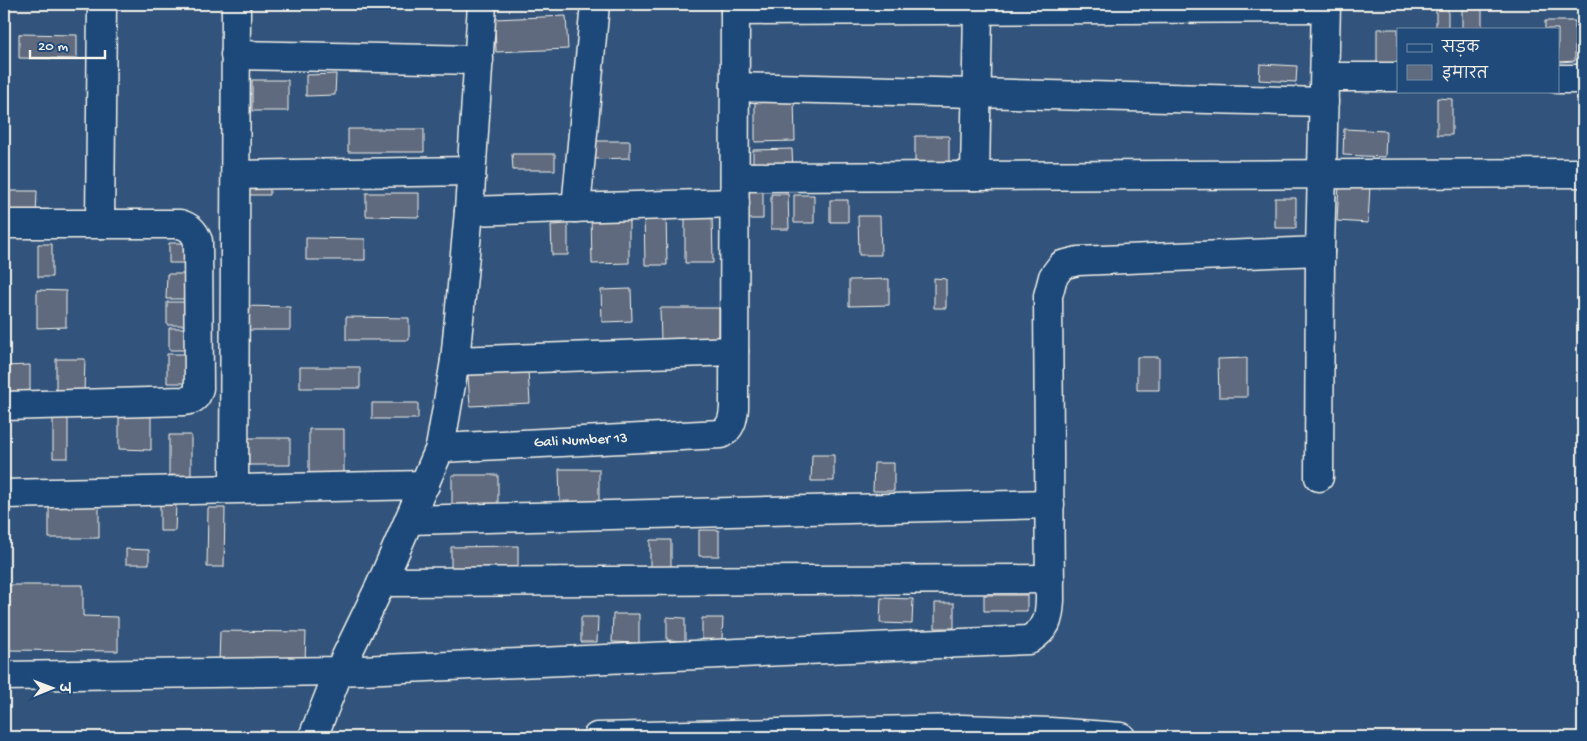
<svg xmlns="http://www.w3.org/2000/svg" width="1587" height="741" viewBox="0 0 1587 741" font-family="'Gochi Hand','Playpen Sans Deva',sans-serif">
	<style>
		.building { fill: #5f6b7f; stroke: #f4f1e8 }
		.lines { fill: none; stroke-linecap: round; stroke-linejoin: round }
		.street-casing { stroke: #f4f1e8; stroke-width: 31 }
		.secondary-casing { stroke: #f4f1e8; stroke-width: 31 }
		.street { stroke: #1f4a7a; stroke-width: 28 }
		.secondary { stroke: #1f4a7a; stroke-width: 28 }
		.labels { text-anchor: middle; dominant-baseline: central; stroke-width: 4.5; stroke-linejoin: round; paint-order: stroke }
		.street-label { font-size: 15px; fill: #f4f1e8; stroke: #1f4a7a }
	</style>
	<rect width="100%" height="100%" fill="#32547c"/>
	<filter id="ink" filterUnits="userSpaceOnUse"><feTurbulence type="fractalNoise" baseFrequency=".02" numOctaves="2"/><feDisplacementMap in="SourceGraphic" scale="10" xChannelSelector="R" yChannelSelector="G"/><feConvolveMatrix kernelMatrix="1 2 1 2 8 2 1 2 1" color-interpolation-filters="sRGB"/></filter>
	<g filter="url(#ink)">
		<path class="building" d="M 277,4 L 304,4 L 304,5 L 277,5 Z
			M 1436,4 L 1448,4 L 1448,27 L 1436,27 Z
			M 1462,4 L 1482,4 L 1482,29 L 1462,29 Z
			M 566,16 L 568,49 L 496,52 L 495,19 Z
			M 1545,21 L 1575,21 L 1575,61 L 1558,62 L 1558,29 L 1545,29 Z
			M 1377,29 L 1398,29 L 1398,68 L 1377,68 Z
			M 19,34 L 77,35 L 77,59 L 19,58 Z
			M 1260,64 L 1297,66 L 1296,82 L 1259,80 Z
			M 336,74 L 335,95 L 306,96 L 306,75 Z
			M 252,80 L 288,80 L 288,111 L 252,111 Z
			M 794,96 L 795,141 L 755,142 L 755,97 Z
			M 1437,98 L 1452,99 L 1452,135 L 1437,135 Z
			M 348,129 L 424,129 L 424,152 L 348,152 Z
			M 1344,129 L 1386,131 L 1385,157 L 1343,155 Z
			M 915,136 L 949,136 L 949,168 L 915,168 Z
			M 592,141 L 630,141 L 630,158 L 592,159 Z
			M 792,149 L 793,171 L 753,172 L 753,150 Z
			M 512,154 L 555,154 L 555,170 L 513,170 Z
			M 247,177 L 270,177 L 270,195 L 247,195 Z
			M 1339,184 L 1370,186 L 1368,223 L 1337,221 Z
			M 743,185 L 763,185 L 763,219 L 743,219 Z
			M 10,191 L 37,191 L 36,217 L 10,216 Z
			M 366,193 L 419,193 L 419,217 L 366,216 Z
			M 771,194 L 788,194 L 789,229 L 771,229 Z
			M 794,195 L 814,195 L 814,223 L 794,223 Z
			M 1275,198 L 1296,198 L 1296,228 L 1275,228 Z
			M 830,200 L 848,200 L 848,222 L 830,222 Z
			M 644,210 L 666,210 L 667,265 L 645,265 Z
			M 685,212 L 712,212 L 713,263 L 685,263 Z
			M 591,214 L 629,214 L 629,263 L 592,264 Z
			M 858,216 L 880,216 L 881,255 L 859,255 Z
			M 568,224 L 568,255 L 552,255 L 551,225 Z
			M 306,238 L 365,239 L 365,260 L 306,260 Z
			M 169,243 L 188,243 L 188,263 L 169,263 Z
			M 38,244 L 52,244 L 52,277 L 38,277 Z
			M 167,274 L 187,274 L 187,299 L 166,299 Z
			M 934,278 L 946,279 L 946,308 L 934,308 Z
			M 889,279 L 889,305 L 849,306 L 849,280 Z
			M 631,289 L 632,321 L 602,322 L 601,290 Z
			M 37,290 L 66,291 L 66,327 L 37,328 Z
			M 167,302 L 187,302 L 187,325 L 167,325 Z
			M 242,306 L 290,307 L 290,330 L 242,330 Z
			M 660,308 L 719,308 L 719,340 L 661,341 Z
			M 346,317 L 409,318 L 409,340 L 346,340 Z
			M 169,328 L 189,328 L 189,350 L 169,350 Z
			M 167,354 L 188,354 L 188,383 L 167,383 Z
			M 1137,357 L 1159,357 L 1159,390 L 1137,390 Z
			M 1247,358 L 1247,397 L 1219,397 L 1218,359 Z
			M 56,359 L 85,359 L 84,394 L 56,393 Z
			M 30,365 L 30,397 L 4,397 L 4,366 Z
			M 300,367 L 360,367 L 360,388 L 300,388 Z
			M 528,371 L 530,403 L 470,406 L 468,375 Z
			M 372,403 L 418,403 L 418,419 L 372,419 Z
			M 119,414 L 151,415 L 151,450 L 119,449 Z
			M 53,416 L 68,416 L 68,458 L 53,458 Z
			M 309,429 L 344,429 L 344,476 L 309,475 Z
			M 169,435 L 191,435 L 191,476 L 169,475 Z
			M 238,438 L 290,438 L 290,465 L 238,465 Z
			M 812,455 L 834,455 L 834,481 L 811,481 Z
			M 874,463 L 894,463 L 894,491 L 873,491 Z
			M 559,469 L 599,469 L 599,502 L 560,502 Z
			M 452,475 L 498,475 L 498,507 L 452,507 Z
			M 160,504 L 176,504 L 175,531 L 160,531 Z
			M 49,505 L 99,505 L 99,538 L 49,538 Z
			M 208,508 L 225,508 L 224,567 L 207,567 Z
			M 699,530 L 719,530 L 719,556 L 699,556 Z
			M 650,540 L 671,540 L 671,569 L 650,568 Z
			M 518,546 L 518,571 L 451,572 L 451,547 Z
			M 126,549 L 149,550 L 149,564 L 126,564 Z
			M 4,585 L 83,585 L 83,616 L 118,617 L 118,651 L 4,650 Z
			M 984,595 L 1027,595 L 1027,611 L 984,611 Z
			M 881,598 L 913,599 L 912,624 L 880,623 Z
			M 935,603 L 954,603 L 954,628 L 935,628 Z
			M 613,614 L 639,614 L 639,643 L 612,642 Z
			M 581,617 L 598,617 L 597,642 L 581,642 Z
			M 667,617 L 685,618 L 685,641 L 667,640 Z
			M 702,618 L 723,618 L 722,640 L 702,639 Z
			M 220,631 L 306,632 L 305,664 L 219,663 Z"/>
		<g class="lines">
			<defs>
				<g id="street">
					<path d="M 735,11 L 1326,8"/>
					<path d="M 235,55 L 479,60"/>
					<path d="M 1325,77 L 1398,77"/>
					<path d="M 1558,79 L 1583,79"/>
					<path d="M 735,87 L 1324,102"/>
					<path d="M 236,175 L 471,171"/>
					<path d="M 975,176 L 978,9"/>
					<path d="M 735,177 L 1583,173"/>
					<path d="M 576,208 L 595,4"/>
					<path d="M 469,211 L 735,203"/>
					<path d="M 4,224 L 180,224 C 190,227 194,231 198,241 L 199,388 C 197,397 194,400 184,401 L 4,406"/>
					<path d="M 100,224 L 102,4"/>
					<path d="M 455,361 L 734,351"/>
					<path id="s1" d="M 440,448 L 721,434 C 731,428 733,420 734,408 L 735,4"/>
					<path d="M 1319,477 L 1320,251 L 1326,4"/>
					<path d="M 234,488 L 236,4"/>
					<path d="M 4,494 L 425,485"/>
					<path d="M 409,520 L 1050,504"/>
					<path d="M 382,582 L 1050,579"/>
					<path d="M 4,676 L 339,671 L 1029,640 C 1047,628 1049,621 1050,600 L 1048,296 L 1053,277 L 1062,265 L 1078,261 L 1320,251"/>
					<path d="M 313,737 L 339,671 L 382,582 L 440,448 L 455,361 L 469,211 L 482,4"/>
				</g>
				<path id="secondary" d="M 597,737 L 962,729 L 1050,732 L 1121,737"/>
			</defs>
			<use href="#street" class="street-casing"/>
			<use href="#secondary" class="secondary-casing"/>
			<use href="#street" class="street"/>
			<use href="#secondary" class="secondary"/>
		</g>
	</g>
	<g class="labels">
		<g class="street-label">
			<text stroke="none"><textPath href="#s1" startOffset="141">Gali Number 13</textPath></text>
		</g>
	</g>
	<rect width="1587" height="741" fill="none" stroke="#1f4a7a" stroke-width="20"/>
	<rect x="10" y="10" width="1567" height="721" fill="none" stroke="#f4f1e8" stroke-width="2" filter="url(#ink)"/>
	<rect x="1397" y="28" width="162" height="65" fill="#1f4a7a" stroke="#748da6"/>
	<rect x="1407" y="44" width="25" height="8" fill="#1f4a7a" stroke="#748da6"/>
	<text x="1442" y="52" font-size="15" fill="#f4f1e8">सड़क</text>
	<rect x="1407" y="65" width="25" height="15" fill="#5f6b7f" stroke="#748da6"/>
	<text x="1442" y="78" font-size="15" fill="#f4f1e8">इमारत</text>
	<g transform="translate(52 688) rotate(89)" stroke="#1f4a7a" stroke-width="4" paint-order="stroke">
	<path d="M0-4L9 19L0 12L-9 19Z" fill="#f4f1e8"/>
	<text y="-8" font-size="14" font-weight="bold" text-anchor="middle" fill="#f4f1e8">उ</text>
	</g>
	<path d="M30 50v8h75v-8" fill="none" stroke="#f4f1e8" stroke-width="2.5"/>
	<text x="38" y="50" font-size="15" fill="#f4f1e8" stroke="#1f4a7a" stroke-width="4" paint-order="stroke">20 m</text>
</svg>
